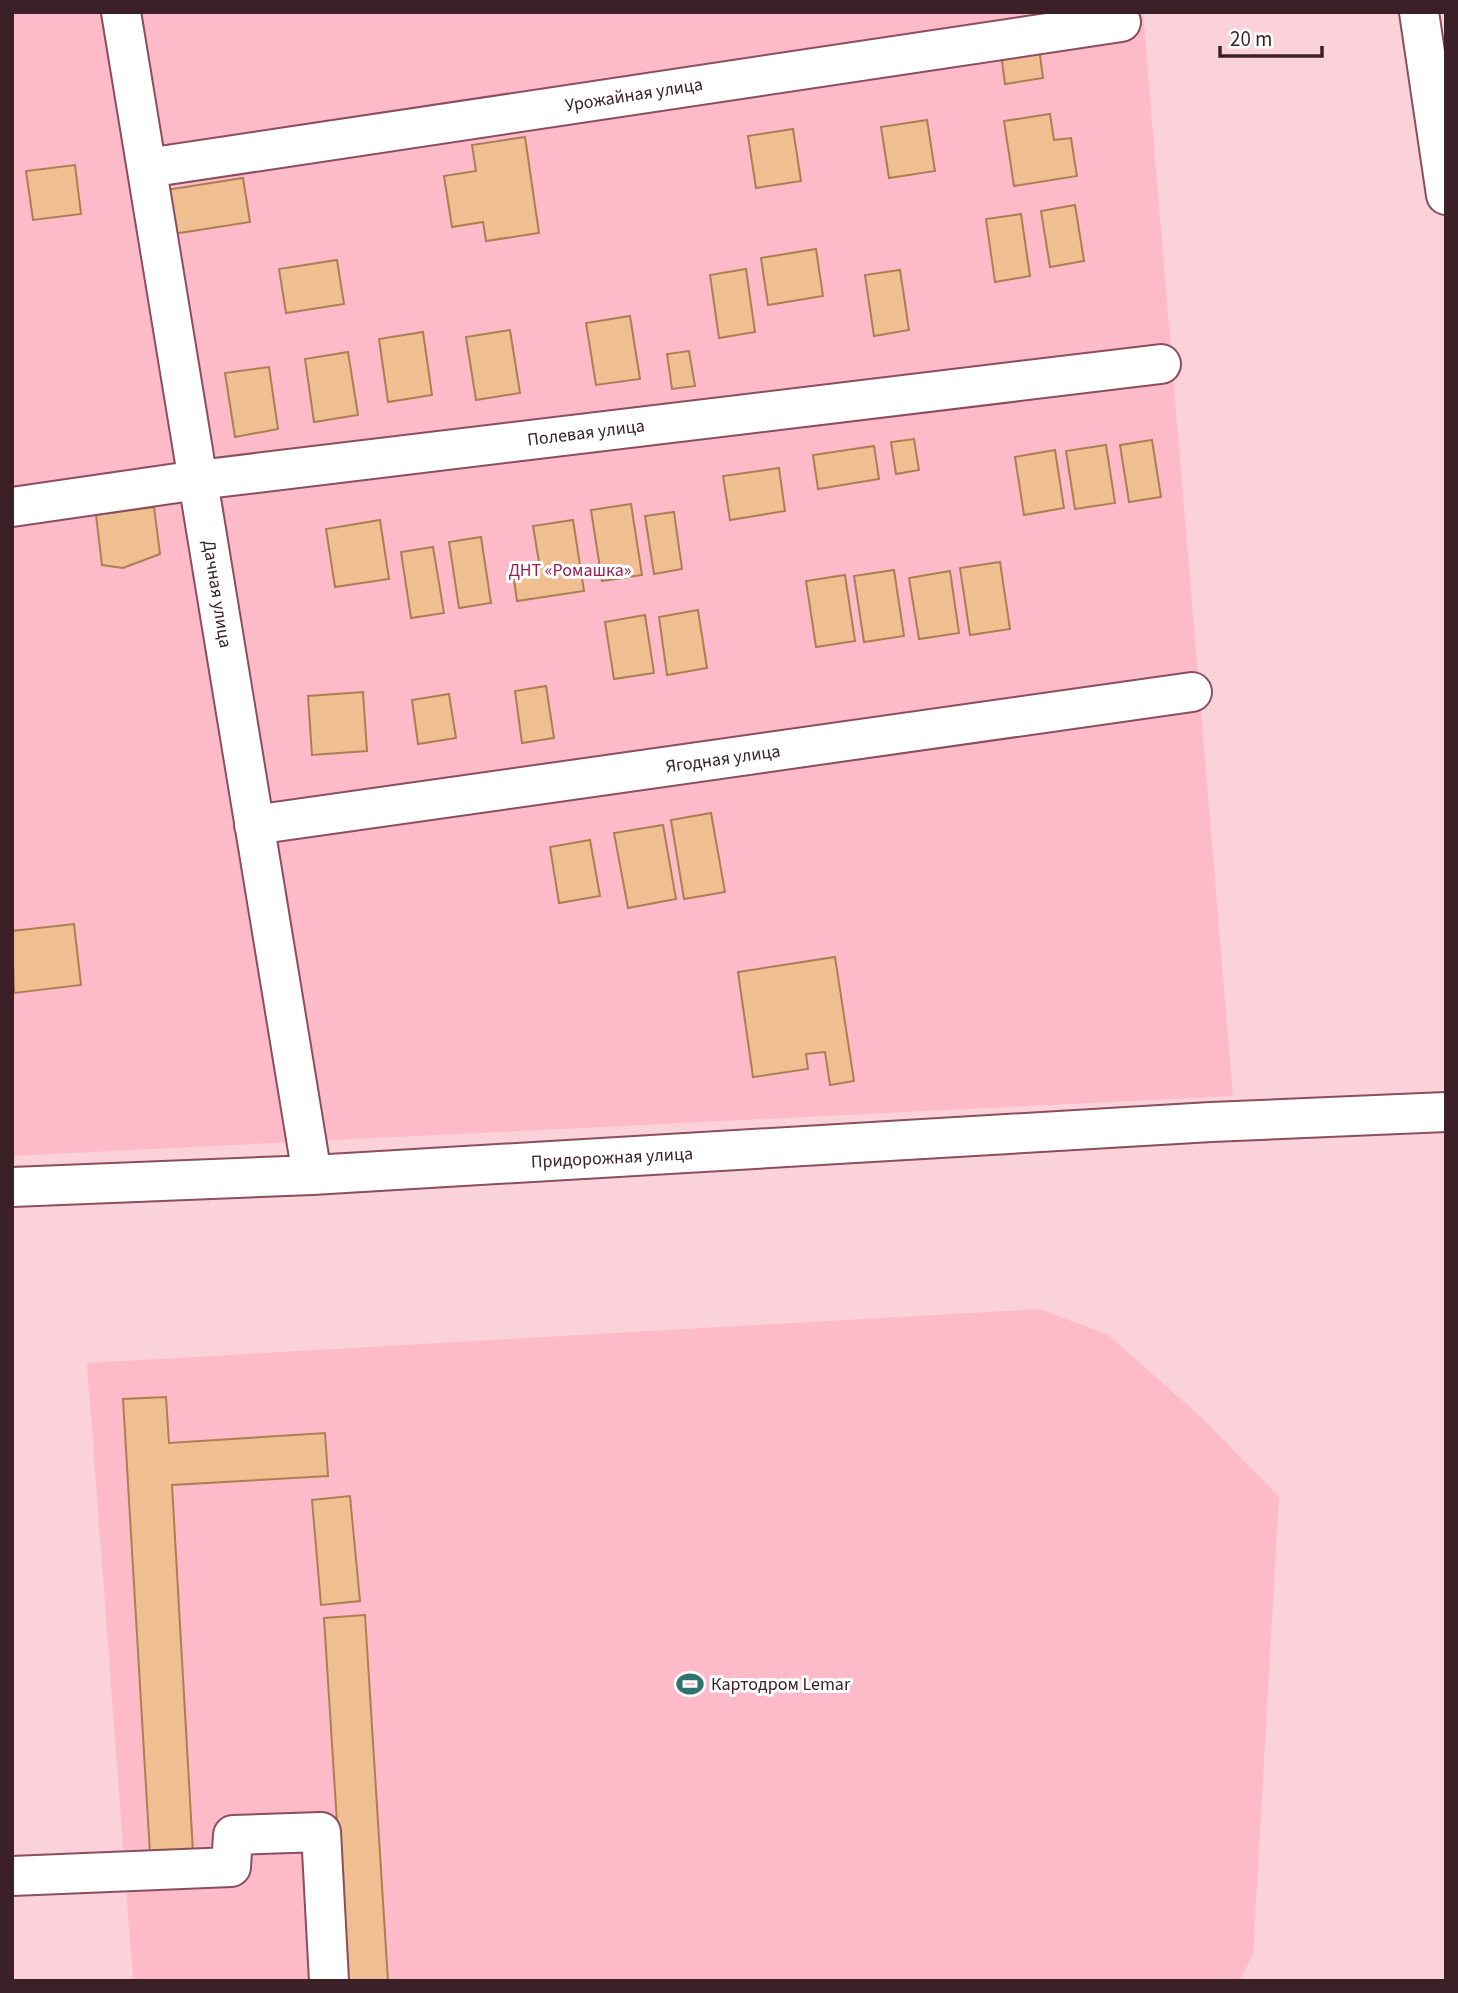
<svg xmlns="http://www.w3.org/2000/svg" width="1458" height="1993" viewBox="0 0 1458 1993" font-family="'Source Sans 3',sans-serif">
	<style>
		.green { fill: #fdbbc9 }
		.building { fill: #efbf92; stroke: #ab7f53; stroke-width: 2 }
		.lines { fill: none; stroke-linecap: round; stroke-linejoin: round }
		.minor-casing { stroke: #8a4e5d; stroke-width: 42 }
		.minor { stroke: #fff; stroke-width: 38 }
		.labels { text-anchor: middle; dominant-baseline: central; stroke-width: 6; stroke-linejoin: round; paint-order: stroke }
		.street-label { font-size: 18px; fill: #3b2127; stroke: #fff }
		.park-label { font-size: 18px; fill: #98224b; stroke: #fff }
		.poi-label { font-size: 18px; fill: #3b2127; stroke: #fff; text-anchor: start }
	</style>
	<rect width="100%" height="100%" fill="#fcd2da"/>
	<path class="green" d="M 12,12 L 1143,12 L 1233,1096 L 12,1156 Z
		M 1039,1309 L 1107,1334 L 1202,1418 L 1279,1497 L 1253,1954 L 1239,1981 L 133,1981 L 87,1363 Z"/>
	<path class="building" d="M 1039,48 L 1043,78 L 1005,84 L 1001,54 Z
		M 1050,114 L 1054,140 L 1071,138 L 1077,176 L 1014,186 L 1004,121 Z
		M 927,120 L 935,171 L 889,178 L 881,127 Z
		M 793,129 L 801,181 L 756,188 L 748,136 Z
		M 525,137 L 539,233 L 486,241 L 483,222 L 452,227 L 444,176 L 476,171 L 472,145 Z
		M 75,165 L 81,214 L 33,220 L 26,171 Z
		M 243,178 L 250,222 L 173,234 L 166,190 Z
		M 1075,205 L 1084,261 L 1050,267 L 1041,211 Z
		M 1021,214 L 1030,276 L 995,282 L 986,219 Z
		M 816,249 L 823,296 L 768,305 L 761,258 Z
		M 337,260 L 344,304 L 286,313 L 279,269 Z
		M 746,269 L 755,332 L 719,338 L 710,275 Z
		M 900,270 L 909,330 L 874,336 L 865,275 Z
		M 630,316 L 640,379 L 596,385 L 586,323 Z
		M 510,330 L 520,393 L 476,400 L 466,337 Z
		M 423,332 L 432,395 L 388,402 L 379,339 Z
		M 689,351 L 695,386 L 672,389 L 667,354 Z
		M 348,352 L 358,415 L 314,422 L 305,359 Z
		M 269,367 L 278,429 L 235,437 L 225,373 Z
		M 914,439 L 919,470 L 896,474 L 891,442 Z
		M 1152,440 L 1161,497 L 1129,502 L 1120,445 Z
		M 1106,445 L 1115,503 L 1075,509 L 1066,451 Z
		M 874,446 L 879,479 L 818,489 L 813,455 Z
		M 1055,450 L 1064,508 L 1024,515 L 1015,457 Z
		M 779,468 L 785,511 L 730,520 L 723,476 Z
		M 631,504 L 642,575 L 602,581 L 591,510 Z
		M 154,507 L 160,554 L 123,568 L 102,565 L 96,515 Z
		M 674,512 L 682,569 L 654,574 L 645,516 Z
		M 380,520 L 389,579 L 335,587 L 326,529 Z
		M 573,520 L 584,591 L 517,601 L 512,566 L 539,562 L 533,526 Z
		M 481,537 L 491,603 L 459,608 L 449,542 Z
		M 433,547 L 444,613 L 411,618 L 401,552 Z
		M 1000,562 L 1010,629 L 970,635 L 960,568 Z
		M 894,570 L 904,636 L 864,642 L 854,576 Z
		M 950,571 L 959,633 L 919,639 L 909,578 Z
		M 845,575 L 855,641 L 816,647 L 806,581 Z
		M 698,610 L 707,668 L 667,675 L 659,617 Z
		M 645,615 L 654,673 L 614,679 L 605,622 Z
		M 546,686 L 554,738 L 522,743 L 515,691 Z
		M 363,692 L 367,751 L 312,755 L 308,696 Z
		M 449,694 L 456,738 L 418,744 L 412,700 Z
		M 711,813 L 725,892 L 684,899 L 671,820 Z
		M 663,825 L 676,899 L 628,908 L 614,833 Z
		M 590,840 L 600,896 L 559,903 L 550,847 Z
		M 74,924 L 81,985 L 14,993 L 12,931 Z
		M 835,957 L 854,1081 L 830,1085 L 825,1052 L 806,1054 L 808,1069 L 753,1077 L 738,972 Z
		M 166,1397 L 169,1443 L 325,1433 L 328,1476 L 172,1485 L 193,1852 L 150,1854 L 123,1399 Z
		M 350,1496 L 360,1601 L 321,1605 L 312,1500 Z
		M 365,1615 L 388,1981 L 347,1981 L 324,1618 Z"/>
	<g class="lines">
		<defs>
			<path id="minor" d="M 121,12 L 312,1175
				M 1419,12 L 1446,195
				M 147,168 L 1121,22
				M 12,507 L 198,480 L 1161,364
				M 254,825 L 1192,692
				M 12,1187 L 312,1175 L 1211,1122 L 1446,1112
				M 12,1876 L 231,1867 L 233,1835 L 321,1832 L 329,1981"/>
		</defs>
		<use href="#minor" class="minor-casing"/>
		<use href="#minor" class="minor"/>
	</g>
	<defs>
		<symbol id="stadium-bare" viewBox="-9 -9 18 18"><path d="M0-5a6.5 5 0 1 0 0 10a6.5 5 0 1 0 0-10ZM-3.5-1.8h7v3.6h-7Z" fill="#2e756d" stroke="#fff" stroke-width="2.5" paint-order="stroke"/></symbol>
	</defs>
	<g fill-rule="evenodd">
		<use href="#stadium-bare" x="671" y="1665" width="38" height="38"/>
	</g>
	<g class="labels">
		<g class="street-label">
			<text transform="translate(634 95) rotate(-9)">Урожайная улица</text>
			<text transform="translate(586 433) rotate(-7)">Полевая улица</text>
			<text transform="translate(217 594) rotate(81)">Дачная улица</text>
			<text transform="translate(723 759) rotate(-8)">Ягодная улица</text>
			<text transform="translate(612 1158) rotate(-3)">Придорожная улица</text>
		</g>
		<g class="park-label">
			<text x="570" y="570">ДНТ «Ромашка»</text>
		</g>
		<g class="poi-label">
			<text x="711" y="1684">Картодром Lemar</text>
		</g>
	</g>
	<rect width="1458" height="1993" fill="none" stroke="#3b2127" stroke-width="28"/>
	<path d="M1220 46v10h102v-10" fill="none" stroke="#3b2127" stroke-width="3.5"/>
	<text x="1230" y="46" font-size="21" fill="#3b2127" stroke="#ffffff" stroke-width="5" paint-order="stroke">20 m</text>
</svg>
